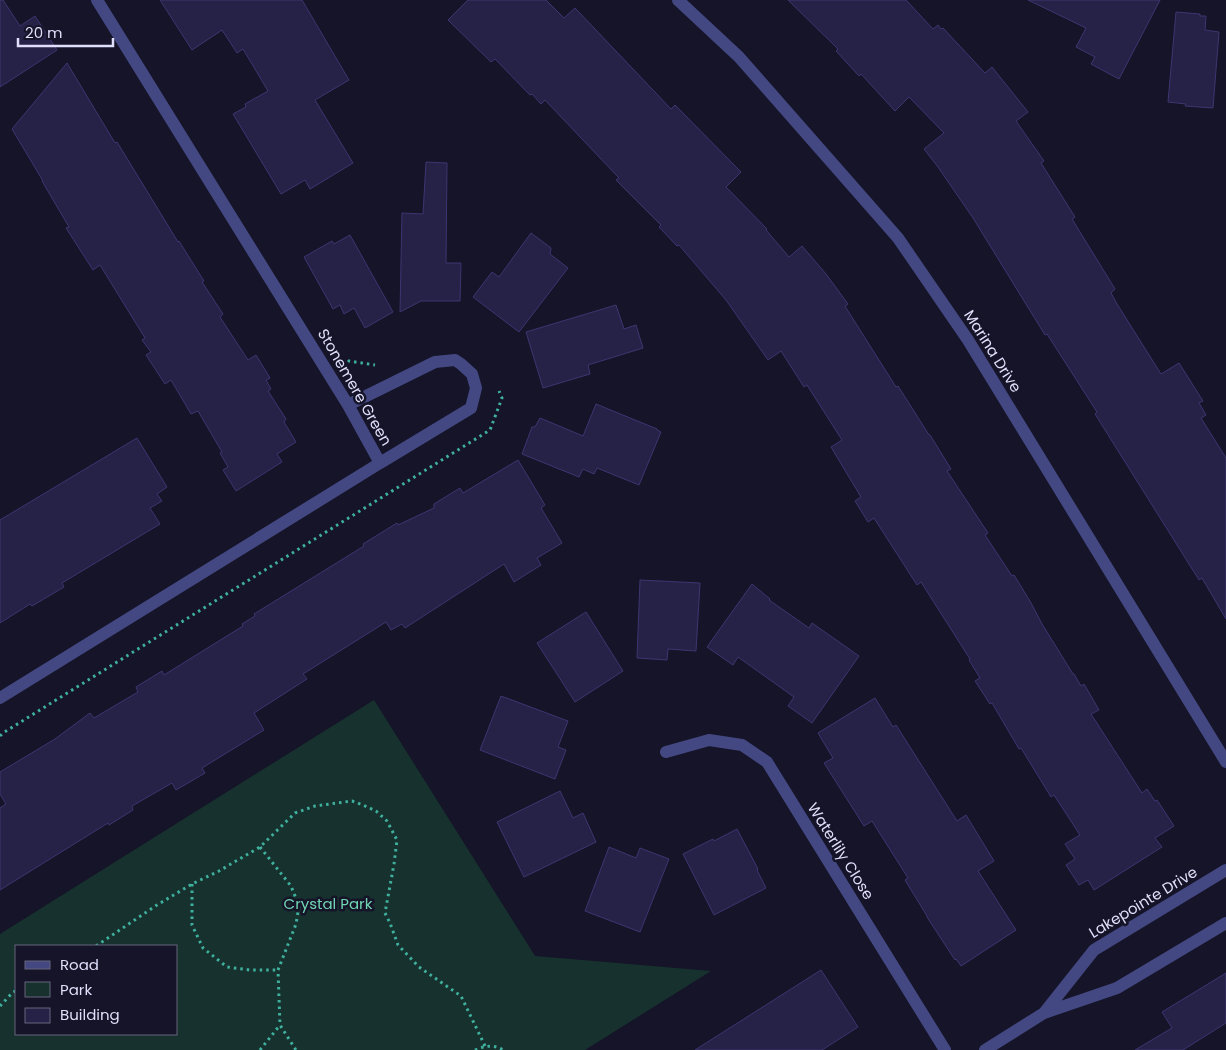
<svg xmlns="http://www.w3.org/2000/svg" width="1226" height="1050" viewBox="0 0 1226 1050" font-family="Poppins,sans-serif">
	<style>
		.green { fill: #17322e; fill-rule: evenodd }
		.building { fill: #262247; stroke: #3c3671 }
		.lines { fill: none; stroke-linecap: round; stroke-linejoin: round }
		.path { stroke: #3faf9e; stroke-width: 3; stroke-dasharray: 2.5 4; stroke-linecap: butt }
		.minor { stroke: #444882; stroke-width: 12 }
		.labels { text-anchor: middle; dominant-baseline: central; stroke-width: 5; stroke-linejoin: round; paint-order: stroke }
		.street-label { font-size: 15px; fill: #dfdffb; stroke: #151428 }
		.park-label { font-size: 15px; fill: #71d5b2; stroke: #151428 }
	</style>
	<rect width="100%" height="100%" fill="#151428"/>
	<path class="green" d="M 374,700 L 535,956 L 711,971 L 585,1050 L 0,1050 L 0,934 ZM 176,946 L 176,1034 L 16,1034 L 16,946 Z"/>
	<path class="building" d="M 0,0 L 3,0 L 20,26 L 35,16 L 57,50 L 0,87 Z
		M 160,0 L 302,0 L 349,80 L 315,100 L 353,163 L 310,189 L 305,180 L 281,194 L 233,114 L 246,107 L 245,104 L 268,91 L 243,49 L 237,53 L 222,30 L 192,50 Z
		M 468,0 L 546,0 L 564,18 L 575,8 L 671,109 L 675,105 L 741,172 L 726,187 L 767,229 L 766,230 L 789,257 L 802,246 L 826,274 L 848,304 L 845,306 L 848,311 L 896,387 L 898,386 L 929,435 L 930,435 L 951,469 L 947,471 L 988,533 L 985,535 L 1012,576 L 1014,575 L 1022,588 L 1031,603 L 1042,624 L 1073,674 L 1074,674 L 1081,686 L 1084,684 L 1099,710 L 1091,714 L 1142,793 L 1147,789 L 1155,801 L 1157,800 L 1174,826 L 1155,838 L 1162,847 L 1094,890 L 1088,880 L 1079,885 L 1066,865 L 1075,859 L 1065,844 L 1080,835 L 1054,795 L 1051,797 L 1021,748 L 1019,749 L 992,703 L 990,704 L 975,681 L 980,678 L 969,660 L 970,659 L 921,582 L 917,585 L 874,518 L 868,522 L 855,501 L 861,497 L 831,447 L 842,440 L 807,385 L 804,387 L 781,351 L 768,360 L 726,300 L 679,245 L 677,246 L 659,227 L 661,225 L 616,180 L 619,178 L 545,100 L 541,104 L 532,94 L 530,95 L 495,59 L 491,62 L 448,20 Z
		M 788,0 L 906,0 L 933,29 L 938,25 L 941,29 L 943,28 L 985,73 L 992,67 L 1028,112 L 1016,121 L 1044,161 L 1041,163 L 1075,217 L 1072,219 L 1115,289 L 1111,293 L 1117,304 L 1161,374 L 1179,363 L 1203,401 L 1199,403 L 1206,415 L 1201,418 L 1226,458 L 1226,619 L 1202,578 L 1199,580 L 1095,414 L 1097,412 L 1047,334 L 1045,335 L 973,218 L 938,167 L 924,149 L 944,133 L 909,97 L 895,111 L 861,74 L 859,76 L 836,51 L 838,49 Z
		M 1028,0 L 1160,0 L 1119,79 L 1091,64 L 1095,57 L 1076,47 L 1086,28 Z
		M 1176,12 L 1200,14 L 1200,16 L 1206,16 L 1205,30 L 1219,32 L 1213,108 L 1185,106 L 1186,104 L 1168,102 Z
		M 67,63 L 115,143 L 117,142 L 178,242 L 179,241 L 204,281 L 202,282 L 223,314 L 220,317 L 248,360 L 256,355 L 270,378 L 266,380 L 271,389 L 268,391 L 286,419 L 284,422 L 296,442 L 277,454 L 282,462 L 236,491 L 223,470 L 228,467 L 220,453 L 222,452 L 198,411 L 191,414 L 171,380 L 165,384 L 146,355 L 151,352 L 142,340 L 145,338 L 100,265 L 93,270 L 66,228 L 69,227 L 42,181 L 43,181 L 12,129 Z
		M 426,162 L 447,163 L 446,263 L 461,263 L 460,301 L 421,301 L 400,312 L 402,213 L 423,214 Z
		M 531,233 L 551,248 L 550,254 L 568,268 L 519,332 L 473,297 L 492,272 L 499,277 Z
		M 350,235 L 393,312 L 365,328 L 354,308 L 344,314 L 340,305 L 333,309 L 304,257 L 332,241 L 334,244 Z
		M 616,305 L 624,329 L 636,325 L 643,348 L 588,365 L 590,374 L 543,388 L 526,332 Z
		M 596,404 L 657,429 L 657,430 L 661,432 L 639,485 L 597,468 L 594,474 L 583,469 L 579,477 L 522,454 L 532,427 L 535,427 L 540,418 L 583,436 Z
		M 137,438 L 167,487 L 157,494 L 162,501 L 150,508 L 160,524 L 62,583 L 64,587 L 32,606 L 30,604 L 0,623 L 0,520 Z
		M 518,460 L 545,505 L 541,508 L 562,543 L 537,558 L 541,565 L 514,582 L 504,564 L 405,628 L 402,624 L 391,630 L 386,622 L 303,674 L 307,679 L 254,713 L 264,730 L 202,768 L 205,773 L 176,790 L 172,783 L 132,806 L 133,810 L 109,825 L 108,823 L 0,890 L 0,808 L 6,804 L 0,794 L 0,772 L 55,739 L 90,713 L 94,718 L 138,692 L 136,687 L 162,671 L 164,675 L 243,626 L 242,624 L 255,616 L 254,614 L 364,546 L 363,544 L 397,523 L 398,525 L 434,508 L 434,504 L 460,488 L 463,493 Z
		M 640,580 L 700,583 L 696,651 L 668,649 L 667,660 L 637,658 Z
		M 752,584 L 770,599 L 769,600 L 809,628 L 812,623 L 859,656 L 812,723 L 788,706 L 794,697 L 738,657 L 733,665 L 707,647 Z
		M 586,612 L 623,671 L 575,702 L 537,643 Z
		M 501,696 L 568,721 L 558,747 L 566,750 L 555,779 L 480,750 Z
		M 875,698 L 893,727 L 896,725 L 957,821 L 966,815 L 994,861 L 978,871 L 1016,930 L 961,966 L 956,959 L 955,960 L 927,917 L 927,916 L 905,880 L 908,878 L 872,821 L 864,826 L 824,763 L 833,758 L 818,733 Z
		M 560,791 L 573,818 L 583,813 L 596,842 L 524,877 L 497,822 Z
		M 737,829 L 758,869 L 757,870 L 766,888 L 714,915 L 683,854 L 713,839 L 714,841 Z
		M 609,847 L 636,858 L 640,848 L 669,859 L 640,932 L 585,911 Z
		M 821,970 L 858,1027 L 822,1050 L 695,1050 Z
		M 1226,973 L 1226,1023 L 1183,1050 L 1135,1050 L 1172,1028 L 1162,1012 Z"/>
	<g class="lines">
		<path class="path" d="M 348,360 L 349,361 L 375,365
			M 0,736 L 3,733 L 490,430 L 502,398 L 499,391
			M 260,847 L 291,886 L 299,906 L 296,924 L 278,970 L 280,1025 L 296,1050
			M 192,884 L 192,925 L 203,948 L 227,967 L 250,970 L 278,970
			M 96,946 L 157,905 L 192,884 L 219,871 L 260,847 L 295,813 L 315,806 L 352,801 L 363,805 L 376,811 L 387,821 L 397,840 L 394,864 L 385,913 L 390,923 L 398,945 L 419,967 L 461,996 L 485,1046
			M 0,1006 L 13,992 L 16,991
			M 260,1050 L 280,1025
			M 475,1050 C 484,1046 494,1044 503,1050"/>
		<path class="minor" d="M 678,0 L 739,57 L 898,238 L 968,340 L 1226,762
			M 348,405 L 435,362 L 455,360 L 461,364 L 472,374 L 476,388 L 471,408 L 380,463
			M 0,698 L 380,463 L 348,405 L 97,0
			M 666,752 L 709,740 L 742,745 L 767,762 L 945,1050
			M 1044,1013 L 1094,950 L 1226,870
			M 985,1050 L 1044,1013 L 1117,988 L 1226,923"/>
	</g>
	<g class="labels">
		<g class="street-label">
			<text transform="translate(993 351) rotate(58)">Marina Drive</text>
			<text transform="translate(355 387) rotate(60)">Stonemere Green</text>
			<text transform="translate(841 851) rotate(58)">Waterlily Close</text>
			<text transform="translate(1143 902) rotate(-31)">Lakepointe Drive</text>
		</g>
		<g class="park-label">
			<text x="328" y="903">Crystal Park</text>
		</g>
	</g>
	<rect x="15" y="945" width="162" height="90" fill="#151428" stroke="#66657c"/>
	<rect x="25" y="961" width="25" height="8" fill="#444882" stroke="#66657c"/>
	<text x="60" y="970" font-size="15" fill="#dfdffb">Road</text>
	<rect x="25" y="982" width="25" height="15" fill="#17322e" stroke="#66657c"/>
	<text x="60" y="995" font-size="15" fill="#dfdffb">Park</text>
	<rect x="25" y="1008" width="25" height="15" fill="#262247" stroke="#66657c"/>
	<text x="60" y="1020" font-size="15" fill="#dfdffb">Building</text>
	<path d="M18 38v8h95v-8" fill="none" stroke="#dfdffb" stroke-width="2.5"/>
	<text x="25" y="38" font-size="15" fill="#dfdffb" stroke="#151428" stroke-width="4" paint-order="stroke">20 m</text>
</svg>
